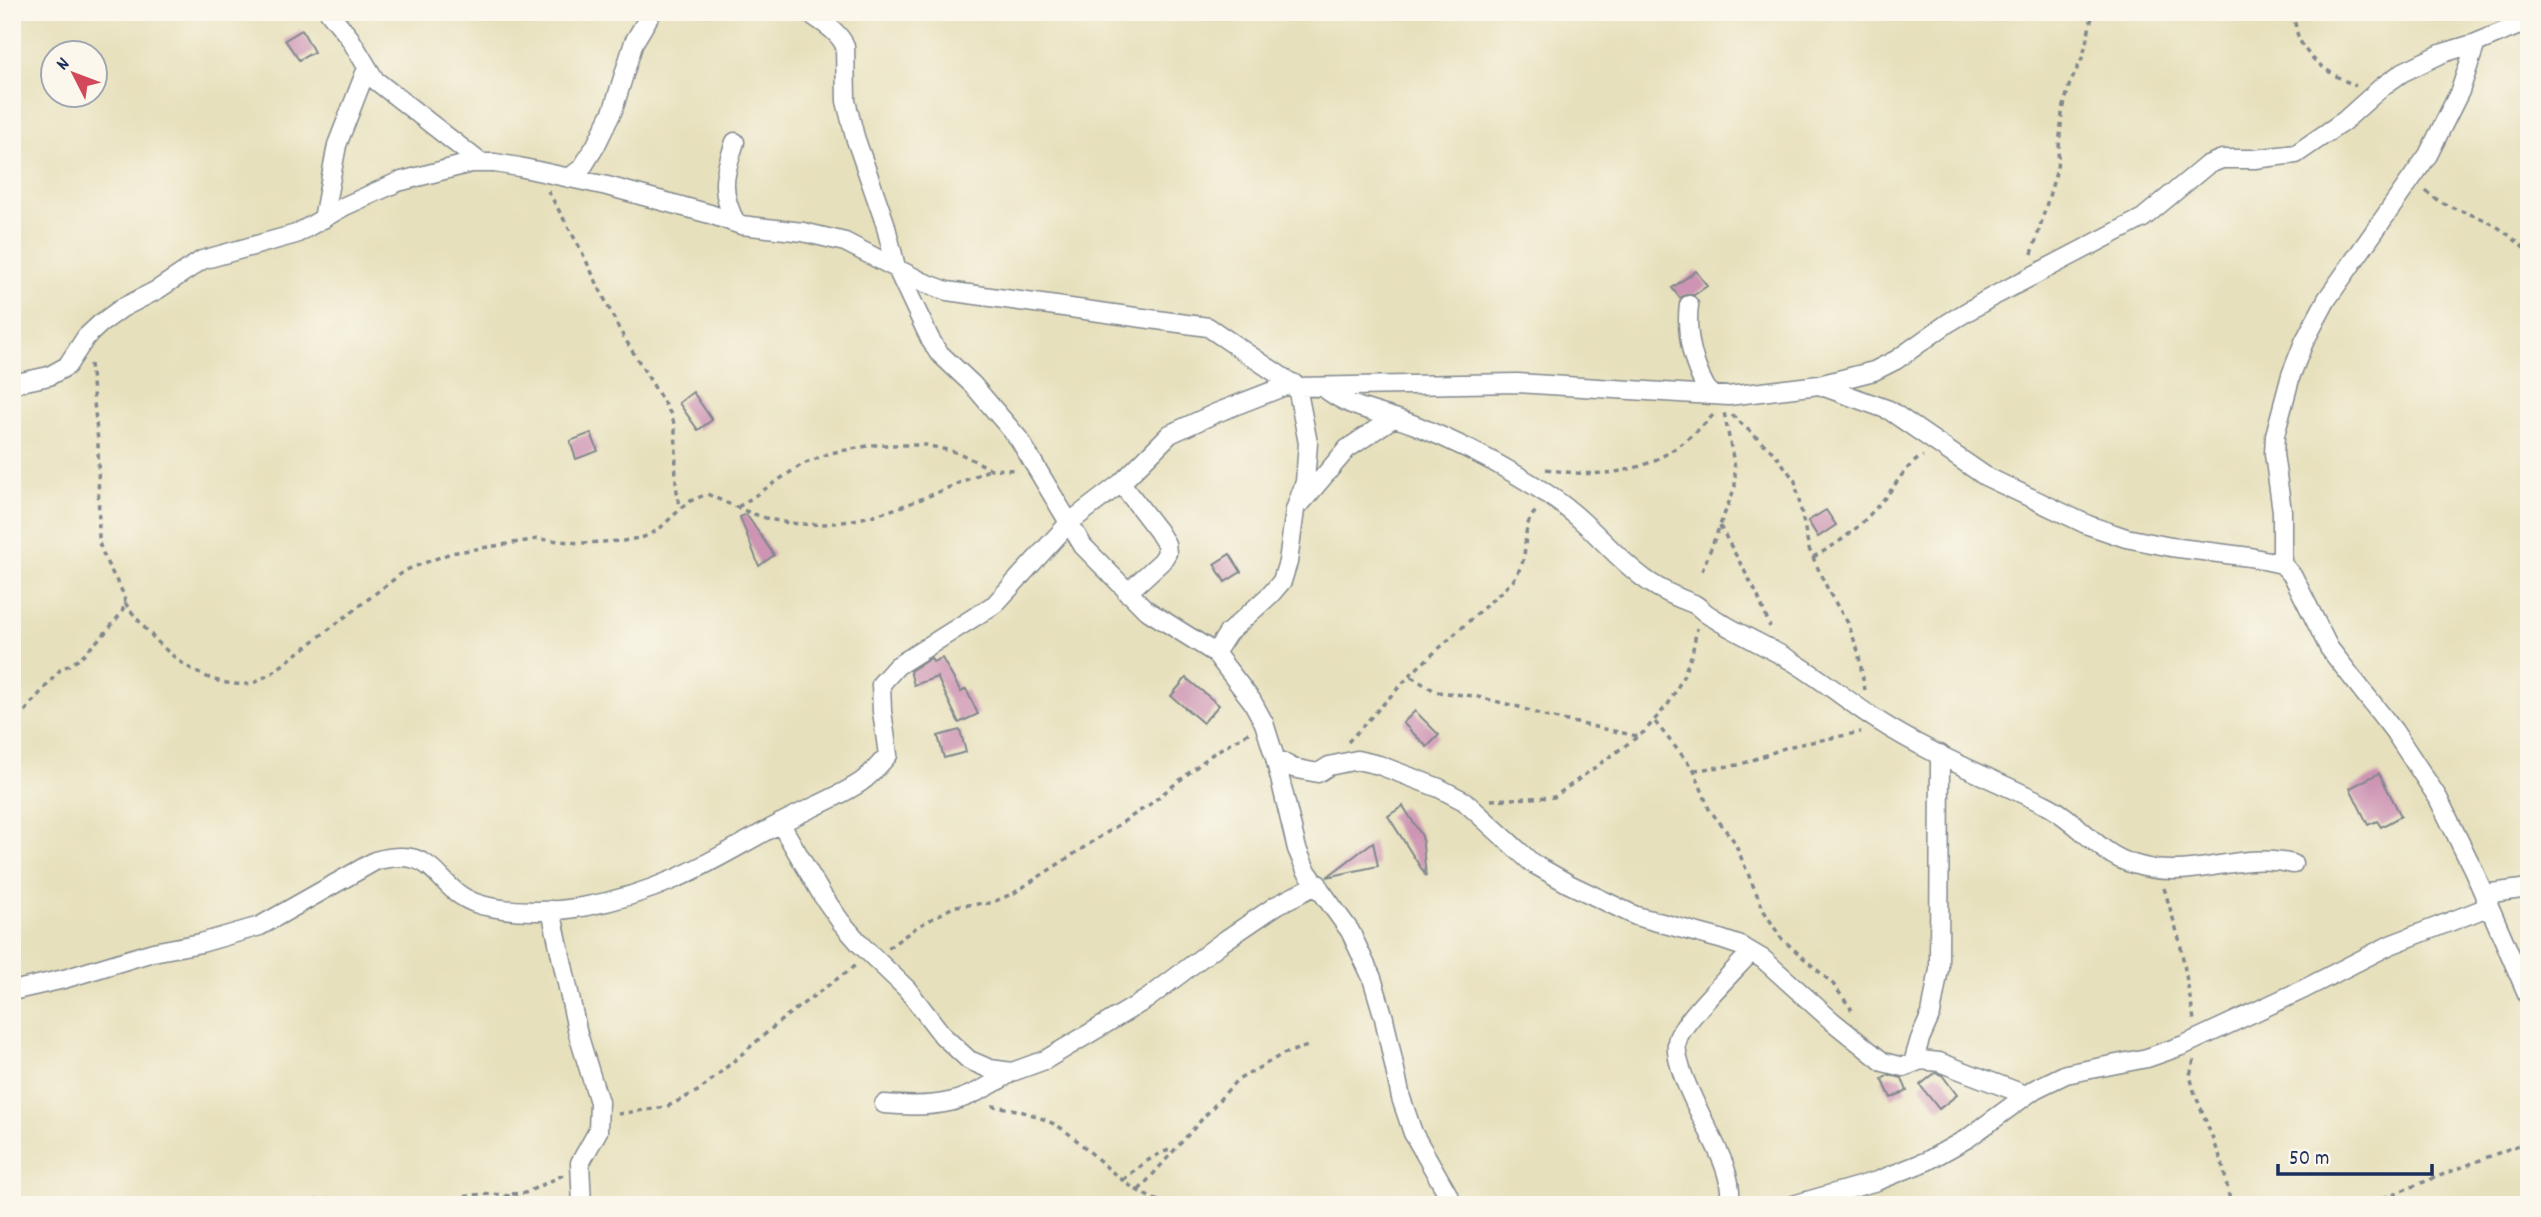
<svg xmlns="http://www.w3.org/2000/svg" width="2541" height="1217" viewBox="0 0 2541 1217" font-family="Dekko,sans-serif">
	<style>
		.building { fill: #cd94b3 }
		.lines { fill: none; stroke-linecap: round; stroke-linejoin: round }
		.minor-casing { stroke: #81888d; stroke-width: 21 }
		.path { stroke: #81888d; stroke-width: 3.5; stroke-dasharray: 5 5; stroke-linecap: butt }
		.minor { stroke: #fff; stroke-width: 18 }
	</style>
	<rect width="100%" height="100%" fill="#fbf7ec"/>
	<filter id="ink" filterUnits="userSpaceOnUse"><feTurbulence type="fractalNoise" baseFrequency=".0143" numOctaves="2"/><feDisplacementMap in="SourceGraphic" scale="14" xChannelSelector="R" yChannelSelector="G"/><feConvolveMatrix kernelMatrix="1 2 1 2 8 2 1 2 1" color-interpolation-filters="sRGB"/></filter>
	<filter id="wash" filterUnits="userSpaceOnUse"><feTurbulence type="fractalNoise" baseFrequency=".00686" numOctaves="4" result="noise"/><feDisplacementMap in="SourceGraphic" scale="28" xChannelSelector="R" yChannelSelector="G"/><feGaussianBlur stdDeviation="1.57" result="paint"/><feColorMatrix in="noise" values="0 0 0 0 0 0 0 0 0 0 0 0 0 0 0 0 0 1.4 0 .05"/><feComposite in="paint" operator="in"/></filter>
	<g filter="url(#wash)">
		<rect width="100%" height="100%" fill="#e7e0bc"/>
		<g id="blocks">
			<path class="building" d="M 302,30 L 314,52 L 299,60 L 285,40 Z
				M 1696,271 L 1707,286 L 1694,295 L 1685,295 L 1680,298 L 1672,288 Z
				M 693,392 L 712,420 L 698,430 L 679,403 Z
				M 591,433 L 598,451 L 576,459 L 570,441 Z
				M 1826,510 L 1836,525 L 1818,537 L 1808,521 Z
				M 746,514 L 774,555 L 759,566 L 740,517 Z
				M 1230,554 L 1241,572 L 1225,582 L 1214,564 Z
				M 931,658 L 933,662 L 942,658 L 961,692 L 966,689 L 978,714 L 959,723 L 937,677 L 914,685 L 910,671 Z
				M 1186,678 L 1219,705 L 1203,723 L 1171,696 Z
				M 1415,711 L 1439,735 L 1427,747 L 1403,723 Z
				M 960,730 L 966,752 L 944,758 L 938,736 Z
				M 2379,773 L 2401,816 L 2381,827 L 2377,821 L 2368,825 L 2350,788 Z
				M 1403,806 L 1422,836 L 1426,876 L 1388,816 Z
				M 1373,842 L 1378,866 L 1327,877 Z
				M 1935,1073 L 1942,1075 L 1957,1095 L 1939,1109 L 1920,1085 Z
				M 1889,1075 L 1902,1078 L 1907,1091 L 1891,1098 L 1882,1079 Z"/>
		</g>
	</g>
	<g filter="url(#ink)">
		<use href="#blocks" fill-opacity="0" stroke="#81888d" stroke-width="2"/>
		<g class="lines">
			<defs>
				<path id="minor" d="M 329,12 L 349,37 L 375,80 L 481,163
					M 808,12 C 821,22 838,30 845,46 L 846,101 L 855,137 L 885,223 L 896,267 L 930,339 L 938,352 L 973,385 L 1019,439 L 1083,546 L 1145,609 L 1215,653 L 1252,701 L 1264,723 L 1275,758 L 1297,849 L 1306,870 L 1350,931 L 1372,978 L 1384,1018 L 1401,1098 L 1413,1133 L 1454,1205
					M 735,142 C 724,175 719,191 736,223
					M 569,178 L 582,168 L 596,145 L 613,110 L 634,42 L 652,12
					M 323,219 L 337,145 L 367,68
					M 1689,305 C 1685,334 1694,372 1711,395
					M 12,384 L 49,376 L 67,366 L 86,337 L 100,324 L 122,308 L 157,290 L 202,260 L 296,234 L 345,206 L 398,182 L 471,163 L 495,163 L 519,167 L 607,186 L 710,214 L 741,225 L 803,232 L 845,242 L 923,282 L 947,291 L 1208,327 L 1297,387 L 1517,383 L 1728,396 L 1819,385 L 1874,371 L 1896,360 L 1948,323 L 1990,298 L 2143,218 L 2207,165 L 2222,159 L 2255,159 L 2296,154 L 2344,121 L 2383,86 L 2403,72 L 2443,53 L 2476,43 L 2529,21
					M 1819,385 L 1889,410 L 1985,476 L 2088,525 L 2126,538 L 2171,547 L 2250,557 L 2282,564 L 2293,576 L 2329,648 L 2394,731 L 2438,798 L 2473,869 L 2529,998
					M 1323,387 C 1350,410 1383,412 1415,425 C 1449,439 1483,455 1515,474 C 1539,488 1563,503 1583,522 C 1605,542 1624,565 1649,582 C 1664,592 1678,598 1694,604 C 1700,607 1705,614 1712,617 C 1737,633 1764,645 1790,660 C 1821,678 1847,701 1877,720 C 1929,754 1991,778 2046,805 C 2079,821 2098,854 2133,864 C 2191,883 2235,850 2293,864
					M 1121,483 L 1158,531 L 1166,544 L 1167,553 L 1162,561 L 1127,593
					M 1302,502 L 1347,449 L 1393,418
					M 2282,564 L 2282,511 L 2274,454 L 2275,435 L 2291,375 L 2304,342 L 2327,299 L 2428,155 L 2460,91 L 2476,43
					M 1215,653 L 1228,633 L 1271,594 L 1282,581 L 1288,562 L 1295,510 L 1305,482 L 1308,443 L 1297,387
					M 1275,758 L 1293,768 L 1318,773 L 1329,766 L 1357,760 L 1379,765 L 1439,788 L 1464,801 L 1532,863 L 1569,884 L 1636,916 L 1720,939 L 1741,946 L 1763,959 L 1832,1021 L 1883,1062 L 1903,1067 L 1921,1060 L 1939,1062 L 2026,1095
					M 780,823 L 822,895 L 841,922 L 861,945 L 907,989 L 943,1036 L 969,1060 L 990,1069 L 1012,1072 L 1045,1060 L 1147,999 L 1221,943 L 1277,905 L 1318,884
					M 2484,894 L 2529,888
					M 551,910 L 578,1034 L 599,1102 L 598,1131 L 580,1163 L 582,1205
					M 12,991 L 64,979 L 153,952 L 201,943 L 260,926 L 375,861 C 445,842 431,897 490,907 C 552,919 620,903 677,878 C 713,862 746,841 781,823 C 807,809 837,798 861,782 C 871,775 880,764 888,755 L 882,711 L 881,684 L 897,666 L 995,604 L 1070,522 L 1121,483 L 1170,434 L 1216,413 L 1293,383
					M 1913,1063 L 1920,1039 L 1931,1014 L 1939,969 L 1940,754
					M 884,1104 C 941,1109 964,1103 1012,1072
					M 1730,1205 C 1731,1193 1729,1179 1725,1168 C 1716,1138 1668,1065 1678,1038 C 1685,1019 1735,970 1751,952
					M 1793,1205 L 1877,1181 L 1927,1161 L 1968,1138 L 2035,1089 L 2066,1074 L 2147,1058 L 2184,1045 L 2304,989 L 2390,945 L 2488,907"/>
			</defs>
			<use href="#minor" class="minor-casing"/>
			<path class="path" d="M 2295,12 C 2292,51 2325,72 2356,86
				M 548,191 L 580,248 L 619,329 L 672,416 C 681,448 670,476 681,508
				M 2426,191 C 2443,207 2464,211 2485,220 C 2501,228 2516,240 2529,253
				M 2032,254 L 2057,169 L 2062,114 L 2069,86 L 2083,56 L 2093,12
				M 1732,415 L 1776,455 L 1795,481 L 1809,549 L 1830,594 L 1848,623 L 1858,651 L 1865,690
				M 1546,469 C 1619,482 1664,468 1715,413
				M 738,507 L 801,465 L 830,453 L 873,445 L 926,445 L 959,453 L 991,469 L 1016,470
				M 1720,526 L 1757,594 L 1770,627
				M 1813,557 C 1842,542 1860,527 1882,501 C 1896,486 1904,466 1923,456
				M 1702,571 L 1735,487 L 1735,468 L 1724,412
				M 125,603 C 153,641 195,688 248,684 C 256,684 265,676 272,673 L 406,570 L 451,553 L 538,539 L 581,543 L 623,541 L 644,537 L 658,530 L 688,502 L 707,494 C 729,504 754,516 778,521 C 851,536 926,497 991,469
				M 1411,677 L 1437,692 L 1474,696 L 1519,707 L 1544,716 L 1637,736
				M 1655,722 L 1694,770 L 1709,809 L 1734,841 L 1764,911 L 1781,938 L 1833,984 L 1852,1010
				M 12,738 L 19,719 L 35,699 L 60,670 L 78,660 L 107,631 L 122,612 L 125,603 L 124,595 L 107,563 L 99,543 L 98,441 L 90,364
				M 1348,742 L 1413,672 L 1513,581 C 1518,572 1523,565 1524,555 C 1527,536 1523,523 1538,509
				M 1694,770 L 1739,765 L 1787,747 L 1861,732
				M 1491,800 L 1554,797 L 1644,732 L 1669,703 L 1682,679 L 1692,654 L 1697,628
				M 2164,888 L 2180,942 L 2194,1020
				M 888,948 L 917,927 L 955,906 L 991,903 L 1014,893 L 1149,805 L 1215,752 L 1250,732
				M 2194,1060 L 2190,1075 L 2194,1091 L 2222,1162 L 2231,1205
				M 992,1106 C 1016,1108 1049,1118 1068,1133 C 1101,1159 1131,1198 1175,1205
				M 618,1114 L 666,1107 L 700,1090 L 785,1017 L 856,965
				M 1123,1180 C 1139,1167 1154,1153 1174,1149
				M 1139,1190 L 1236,1081 L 1283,1054 L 1311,1045
				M 512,1194 L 525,1193 L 563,1175
				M 286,1205 C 333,1194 378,1201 425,1203 C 436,1203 447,1200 457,1198 C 485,1192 510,1192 536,1205
				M 2365,1205 L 2529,1141"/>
			<use href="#minor" class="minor"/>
		</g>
	</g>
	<rect width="2541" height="1217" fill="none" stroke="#fbf7ec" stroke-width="42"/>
	<g transform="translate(74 74) rotate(312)"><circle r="33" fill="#fbf7ec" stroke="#a1a7b3" stroke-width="2"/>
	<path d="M0-5L12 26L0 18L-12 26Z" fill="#d1495b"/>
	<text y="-10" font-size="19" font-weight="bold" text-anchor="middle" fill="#1b2f5e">N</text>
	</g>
	<path d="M2278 1164v10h154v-10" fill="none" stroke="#1b2f5e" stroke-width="3.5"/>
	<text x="2289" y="1164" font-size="21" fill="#1b2f5e" stroke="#fbf7ec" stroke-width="5" paint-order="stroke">50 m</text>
</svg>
